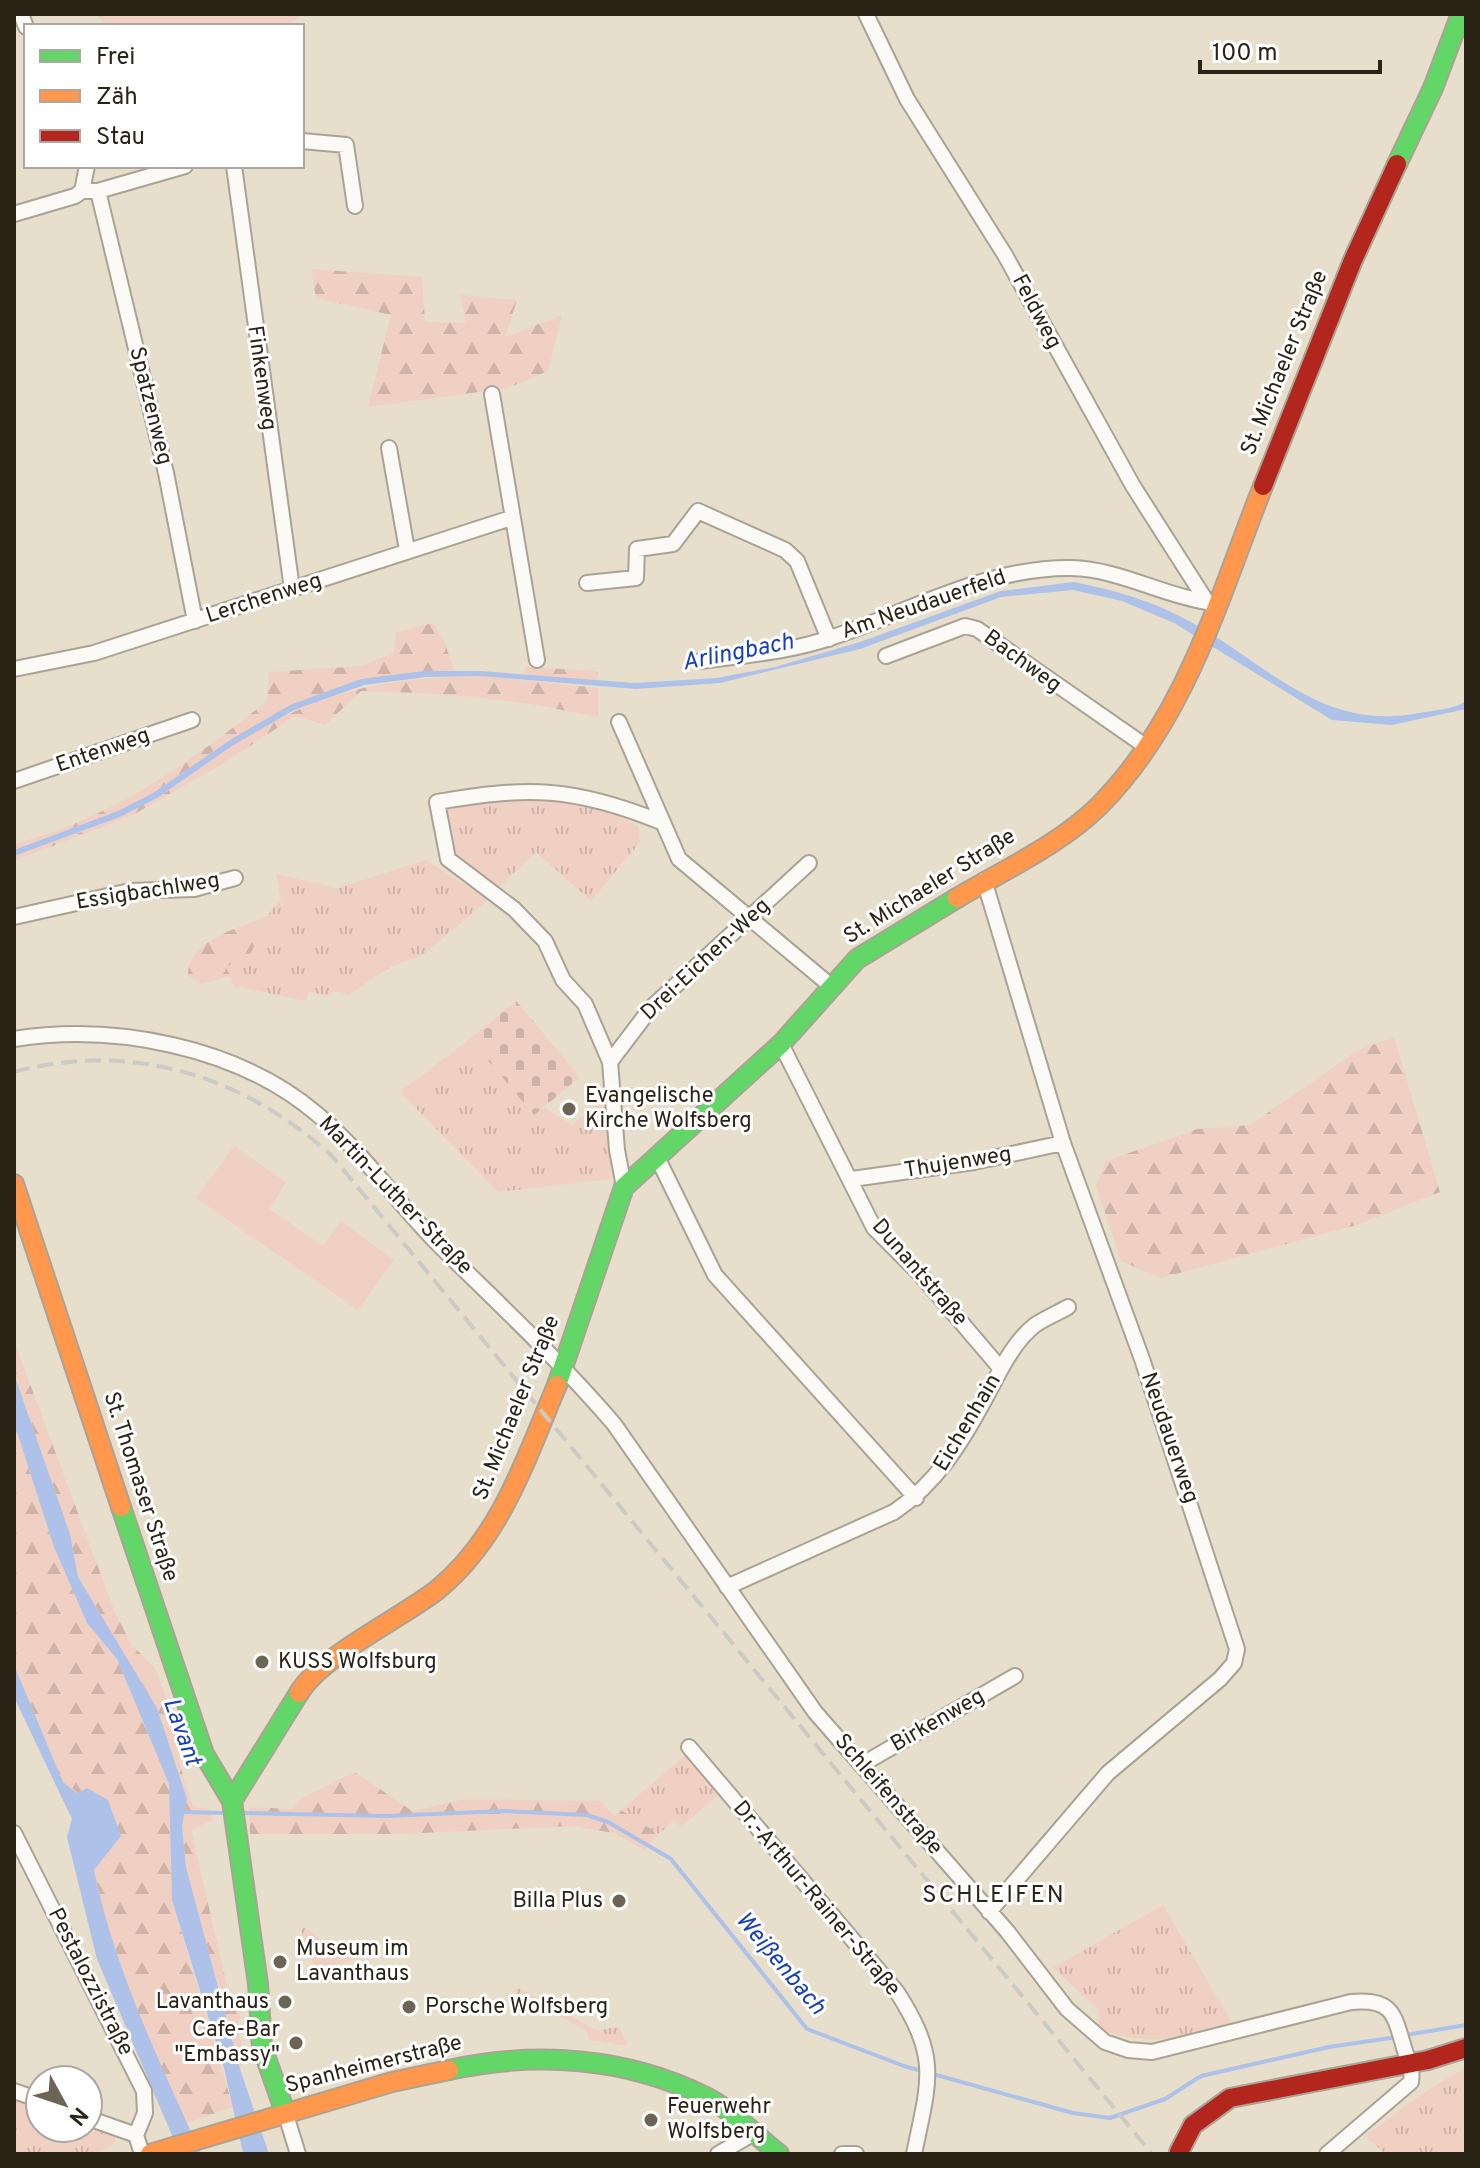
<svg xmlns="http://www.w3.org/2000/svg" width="1480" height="2168" viewBox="0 0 1480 2168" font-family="Overpass,sans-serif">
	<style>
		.grass { fill: url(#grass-tufts) }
		.forest { fill: url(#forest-firs) }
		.cemetery { fill: url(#cemetery-stones) }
		.garden { fill: #f1d0c4 }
		.water { fill: #aec1e8 }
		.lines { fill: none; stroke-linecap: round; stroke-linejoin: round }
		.stream { stroke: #aec1e8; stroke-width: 4 }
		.street-casing { stroke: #aaa395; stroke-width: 18 }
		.fast-casing { stroke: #aaa395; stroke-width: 22 }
		.slow-casing { stroke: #aaa395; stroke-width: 22 }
		.jam-casing { stroke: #aaa395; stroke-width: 22 }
		.street { stroke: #fbfaf7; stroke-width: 14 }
		.fast { stroke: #63d668; stroke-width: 18 }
		.slow { stroke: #ff974d; stroke-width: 18 }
		.jam { stroke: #b3261e; stroke-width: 18 }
		.rail { stroke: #cccac4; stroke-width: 4; stroke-dasharray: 16 8; stroke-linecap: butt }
		.poi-dot { fill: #6c6455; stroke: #fff; stroke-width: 3 }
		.labels { text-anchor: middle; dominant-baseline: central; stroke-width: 6; stroke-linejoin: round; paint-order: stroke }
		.street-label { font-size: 22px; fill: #2a2316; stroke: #fff }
		.poi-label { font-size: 22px; fill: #2a2316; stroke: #fff; text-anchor: start }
		.water-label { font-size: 24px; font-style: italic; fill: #1740b8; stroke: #fff }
		.neighbourhood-label { font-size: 24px; letter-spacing: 2px; fill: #2a2316; stroke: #fff }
	</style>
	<defs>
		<pattern id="grass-tufts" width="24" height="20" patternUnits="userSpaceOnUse" patternTransform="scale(2)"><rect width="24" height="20" fill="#f1d0c4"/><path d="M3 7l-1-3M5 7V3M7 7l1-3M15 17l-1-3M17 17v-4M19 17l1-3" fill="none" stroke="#cfb2a8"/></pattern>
		<pattern id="forest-firs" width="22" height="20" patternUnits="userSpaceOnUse" patternTransform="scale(2)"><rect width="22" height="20" fill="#f1d0c4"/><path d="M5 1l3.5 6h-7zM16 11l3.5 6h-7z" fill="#cfb2a8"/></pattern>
		<pattern id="cemetery-stones" width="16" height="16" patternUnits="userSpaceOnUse" patternTransform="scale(2)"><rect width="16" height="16" fill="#f1d0c4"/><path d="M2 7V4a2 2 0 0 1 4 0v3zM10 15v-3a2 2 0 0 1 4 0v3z" fill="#cfb2a8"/></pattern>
	</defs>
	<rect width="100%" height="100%" fill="#e7decb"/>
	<path class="grass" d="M 95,14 L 303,14 L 287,26 L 107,26 Z
		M 536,799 C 569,803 611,807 638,827 L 640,842 L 591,901 L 536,852 L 497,889 L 453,855 L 445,810 L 496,800 Z
		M 426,860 L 488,900 L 423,955 L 390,967 L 349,995 L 332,991 L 331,996 L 309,992 L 306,1001 L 234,986 L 226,967 L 251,953 L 267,916 L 281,899 L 276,874 L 338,888 Z
		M 470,1039 L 534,1115 L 544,1108 L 572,1125 L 606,1096 L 611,1179 L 498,1192 L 400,1092 Z
		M 686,1755 L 718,1795 L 681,1827 L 674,1820 L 659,1834 L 621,1810 Z
		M 1163,1905 L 1233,2025 C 1180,2036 1150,2049 1098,2028 L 1099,2010 L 1053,1968 Z
		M 304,1927 L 344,1957 L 360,1955 L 361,1958 L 315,1969 L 301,1930 Z
		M 518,1988 L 598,2031 L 619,2026 L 628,2046 L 589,2040 L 587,2031 L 518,1996 L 515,1989 Z
		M 1466,2067 L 1466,2154 L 1386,2154 L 1365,2136 L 1420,2095 Z
		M 14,2098 L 40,2108 L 40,2128 L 88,2126 L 114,2135 L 116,2141 C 97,2164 41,2154 14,2154 Z"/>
	<path class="forest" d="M 311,269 L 422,277 L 425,322 L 466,323 L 460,295 L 517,300 L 505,337 L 562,315 L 548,371 L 508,388 L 368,407 L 391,315 L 316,298 Z
		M 433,623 L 445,643 L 454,671 L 361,679 L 230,740 L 153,793 L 118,811 L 14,850 L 14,844 C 111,819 190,763 267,701 L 269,672 L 361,666 L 394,653 L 396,632 Z
		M 525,667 L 598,671 L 598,680 L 524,675 Z
		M 481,676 L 598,688 L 598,718 C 521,698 441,693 361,691 L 325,725 L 295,716 L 226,762 L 131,816 L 14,861 L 14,856 C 62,838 112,824 156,798 C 183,783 206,762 232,746 C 319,691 380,678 481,676 Z
		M 267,916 L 251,953 L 226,967 L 230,976 L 201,984 L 188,975 C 187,940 241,928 267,916 Z
		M 1394,1037 L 1440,1192 L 1357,1225 L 1161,1278 L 1121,1261 L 1096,1186 L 1106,1161 L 1197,1129 L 1250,1125 L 1358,1050 Z
		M 14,1341 L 114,1610 L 131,1644 L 155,1668 L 169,1705 L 183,1776 L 193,1806 L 209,1809 L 213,1820 L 191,1830 L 229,1994 L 236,2000 L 243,1999 L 238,2027 L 245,2060 L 240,2069 L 186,1867 L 182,1826 L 187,1799 L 157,1708 L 78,1577 L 70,1534 L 14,1374 Z
		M 17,1432 L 54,1547 L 87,1623 L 117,1659 L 169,1784 L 172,1900 L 233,2107 L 187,2123 C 149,2040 112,1960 94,1870 L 121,1836 L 114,1819 L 63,1782 L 14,1665 L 14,1435 Z
		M 355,1772 L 412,1811 L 465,1799 L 601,1801 L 614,1816 L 621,1810 L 659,1834 L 644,1850 L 614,1833 L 570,1826 L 402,1834 L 250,1834 L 249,1807 L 293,1809 L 302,1798 Z"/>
	<path class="cemetery" d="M 516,1001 L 580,1077 L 534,1115 L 470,1039 Z"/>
	<path class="garden" d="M 234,1146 L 286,1182 L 269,1209 L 323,1246 L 341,1221 L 394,1260 L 358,1310 L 196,1198 Z"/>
	<path class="water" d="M 1074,582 C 1114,590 1153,601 1189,621 C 1267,663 1321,732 1419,713 C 1434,710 1453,710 1466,701 L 1466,709 L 1392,725 L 1332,720 L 1174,623 L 1122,601 L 1073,590 L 1001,597 L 860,649 L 720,683 L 636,689 L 481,676 L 426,677 L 364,685 L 294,710 L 232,746 L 157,798 L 120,817 L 14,856 L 14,850 L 118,811 L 153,793 L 230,740 L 290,705 L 361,679 L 424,671 L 480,671 L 635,683 L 717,678 L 775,667 L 860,642 L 1001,591 Z
		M 14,1374 L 70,1534 L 78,1577 L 157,1708 L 187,1799 L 182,1826 L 186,1867 L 240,2069 L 269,2154 L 243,2153 L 224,2068 L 172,1900 L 169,1784 L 117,1659 L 87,1623 L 54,1547 L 17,1432 L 14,1435 Z
		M 14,1665 L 63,1782 L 77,1793 L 87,1788 L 108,1800 L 121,1836 L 94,1870 C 115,1971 159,2060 201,2154 L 180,2154 L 97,1959 L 67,1837 L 72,1819 L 14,1697 Z"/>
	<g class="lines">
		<path class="stream" d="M 179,1812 L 226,1813
			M 239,1813 L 387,1816 L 503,1811 L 587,1815 L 608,1822 L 671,1859 L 807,2029 L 904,2066 L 1073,2113 L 1110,2118 L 1165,2099 L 1201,2076 L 1329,2047 L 1397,2037
			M 1406,2035 L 1466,2025"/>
		<defs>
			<path id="street" d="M 21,14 L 26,27
				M 866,14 L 907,99 L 1005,255 L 1133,486 L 1207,602 L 1213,606
				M 302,141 L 346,145 L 355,206
				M 234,166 L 292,589
				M 82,191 L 98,191 L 185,166
				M 98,191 L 166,473 L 195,621
				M 14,214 L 75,196 L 82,191 L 87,166
				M 492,394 L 537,660
				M 389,448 L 407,550
				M 587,583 L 636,578 L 637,549 L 673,544 L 698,511 L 785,550 L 797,561 L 829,639
				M 886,656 L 965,626 L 977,629 L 1148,748
				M 701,661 C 745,655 791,652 833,637 C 911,611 987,567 1071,568 C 1119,569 1161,595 1207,602
				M 14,669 L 94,653 L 511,518
				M 619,722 L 679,859 L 831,986
				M 14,781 L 192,720
				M 984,880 L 1063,1143 L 1142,1359 L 1237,1649 L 1234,1663 L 1220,1679 L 1108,1773 L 989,1912
				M 14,917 L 130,891 L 194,889 L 235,878
				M 14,1039 C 115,1023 238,1047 317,1114 C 364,1153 398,1204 441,1247 C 500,1305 560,1361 614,1424 L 815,1712 L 1007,1931 L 1067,2009 L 1105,2042 L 1128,2050 L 1152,2052 L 1351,2002 C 1395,1998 1394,2016 1405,2051 C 1409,2062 1413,2070 1411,2082 L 1327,2154
				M 781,1044 L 874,1228 L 920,1274 L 1001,1369
				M 610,1062 L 651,1008 L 809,863
				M 658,1159 L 715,1275 L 916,1498
				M 852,1179 L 974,1162 L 1063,1143
				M 624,1187 L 617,1150 L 610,1062 L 585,1004 L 563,980 L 545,941 L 514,909 L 448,859 L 437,802 C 529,786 574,787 661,822
				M 727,1587 L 894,1512 C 937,1483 962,1442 986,1397 C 999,1373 1013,1342 1035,1325 C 1045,1318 1058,1313 1068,1307
				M 689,1747 L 897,1992 C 940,2059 929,2080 914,2154
				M 861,1765 L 1015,1676
				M 14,1833 L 144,2091 L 145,2113 L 136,2135
				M 14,2091 L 40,2100
				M 285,2112 L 298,2154
				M 88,2118 L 136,2135 L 142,2154
				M 718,2154 L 756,2132
				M 842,2154 L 856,2154"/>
			<path id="fast" d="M 1397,164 L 1433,88 L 1461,14
				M 557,1385 L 624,1187 L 781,1044 L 857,959 L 957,898
				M 121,1507 L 204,1754 L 232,1801
				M 449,2070 C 536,2051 626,2057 706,2097 C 732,2110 756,2136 779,2154
				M 285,2112 L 262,2047 L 258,1984 L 232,1801 L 299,1693"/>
			<path id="slow" d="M 957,898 C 1004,870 1061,844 1100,805 C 1186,718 1219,597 1263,486
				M 14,1184 L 121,1507
				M 299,1693 C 322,1655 400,1619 437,1590 C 501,1538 526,1458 557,1385
				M 150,2154 L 392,2082 L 449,2070"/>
			<path id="jam" d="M 1263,486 L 1353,260 L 1397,164
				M 1179,2152 L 1193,2125 L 1230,2098 L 1428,2060 L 1466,2048"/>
		</defs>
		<use href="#street" class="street-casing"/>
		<use href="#fast" class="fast-casing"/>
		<use href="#slow" class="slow-casing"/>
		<use href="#jam" class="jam-casing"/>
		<use href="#street" class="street"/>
		<use href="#fast" class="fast"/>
		<use href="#slow" class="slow"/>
		<use href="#jam" class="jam"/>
		<path class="rail" d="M 14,1072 C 131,1040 244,1076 332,1156 L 1152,2154"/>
	</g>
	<g class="poi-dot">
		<circle cx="569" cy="1109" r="8"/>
		<circle cx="262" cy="1662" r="8"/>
		<circle cx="619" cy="1901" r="8"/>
		<circle cx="280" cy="1962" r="8"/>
		<circle cx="285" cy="2002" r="8"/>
		<circle cx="409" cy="2007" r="8"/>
		<circle cx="296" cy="2043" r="8"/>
		<circle cx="651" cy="2120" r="8"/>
	</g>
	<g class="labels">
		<g class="street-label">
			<text transform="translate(1036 312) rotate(62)">Feldweg</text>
			<text transform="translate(1285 363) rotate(-68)">St. Michaeler Straße</text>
			<text transform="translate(261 378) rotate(82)">Finkenweg</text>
			<text transform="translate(150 406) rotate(76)">Spatzenweg</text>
			<text transform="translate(264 599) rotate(-18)">Lerchenweg</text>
			<text transform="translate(924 605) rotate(-19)">Am Neudauerfeld</text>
			<text transform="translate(1022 662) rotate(36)">Bachweg</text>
			<text transform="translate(103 751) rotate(-19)">Entenweg</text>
			<text transform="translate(930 887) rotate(-32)">St. Michaeler Straße</text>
			<text transform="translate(148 892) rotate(-9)">Essigbachlweg</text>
			<text transform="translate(706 960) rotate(-43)">Drei-Eichen-Weg</text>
			<text transform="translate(958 1163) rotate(-9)">Thujenweg</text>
			<text transform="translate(395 1196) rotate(46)">Martin-Luther-Straße</text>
			<text transform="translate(919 1273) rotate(49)">Dunantstraße</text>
			<text transform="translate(517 1408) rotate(-68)">St. Michaeler Straße</text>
			<text transform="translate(968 1423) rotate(-59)">Eichenhain</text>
			<text transform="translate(1169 1438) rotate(71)">Neudauerweg</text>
			<text transform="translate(140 1487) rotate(72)">St. Thomaser Straße</text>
			<text transform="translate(938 1721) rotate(-30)">Birkenweg</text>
			<text transform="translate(888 1795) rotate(49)">Schleifenstraße</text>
			<text transform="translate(816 1899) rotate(50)">Dr.-Arthur-Rainer-Straße</text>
			<text transform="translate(90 1982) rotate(63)">Pestalozzistraße</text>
			<text transform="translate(374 2065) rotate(-14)">Spanheimerstraße</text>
		</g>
		<g class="poi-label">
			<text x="585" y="1096">Evangelische<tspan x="585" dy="25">Kirche Wolfsberg</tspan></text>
			<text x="278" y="1662">KUSS Wolfsburg</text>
			<text x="603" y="1901" text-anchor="end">Billa Plus</text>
			<text x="296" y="1949">Museum im<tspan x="296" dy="25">Lavanthaus</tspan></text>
			<text x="269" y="2002" text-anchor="end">Lavanthaus</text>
			<text x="425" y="2007">Porsche Wolfsberg</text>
			<text x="280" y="2030" text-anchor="end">Cafe-Bar<tspan x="280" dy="25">"Embassy"</tspan></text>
			<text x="667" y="2107">Feuerwehr<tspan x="667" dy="25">Wolfsberg</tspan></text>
		</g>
		<g class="water-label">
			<text transform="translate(738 653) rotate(-11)">Arlingbach</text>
			<text transform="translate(181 1732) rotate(70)">Lavant</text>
			<text transform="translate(780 1964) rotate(50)">Weißenbach</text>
		</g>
		<g class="neighbourhood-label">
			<text x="994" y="1896">SCHLEIFEN</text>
		</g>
	</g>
	<rect width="1480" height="2168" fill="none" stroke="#2a2316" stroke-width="32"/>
	<rect x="24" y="24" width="280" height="144" fill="#ffffff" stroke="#aaa7a2" stroke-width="2"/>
	<rect x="40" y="50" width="40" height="12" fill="#63d668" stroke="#aaa7a2" stroke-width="2"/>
	<text x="96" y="64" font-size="24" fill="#2a2316">Frei</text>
	<rect x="40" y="90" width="40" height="12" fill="#ff974d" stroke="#aaa7a2" stroke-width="2"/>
	<text x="96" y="104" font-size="24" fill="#2a2316">Zäh</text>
	<rect x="40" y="130" width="40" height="12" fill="#b3261e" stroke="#aaa7a2" stroke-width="2"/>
	<text x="96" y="144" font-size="24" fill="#2a2316">Stau</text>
	<g transform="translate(64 2104) rotate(130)"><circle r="38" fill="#ffffff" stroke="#aaa7a2" stroke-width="2"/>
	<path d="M0-6L14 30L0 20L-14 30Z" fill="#6c6455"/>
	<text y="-12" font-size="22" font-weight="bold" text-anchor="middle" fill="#2a2316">N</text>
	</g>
	<path d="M1200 60v12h180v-12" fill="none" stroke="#2a2316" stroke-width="4"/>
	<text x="1212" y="60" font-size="24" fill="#2a2316" stroke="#ffffff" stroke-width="6" paint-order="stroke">100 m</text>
</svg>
